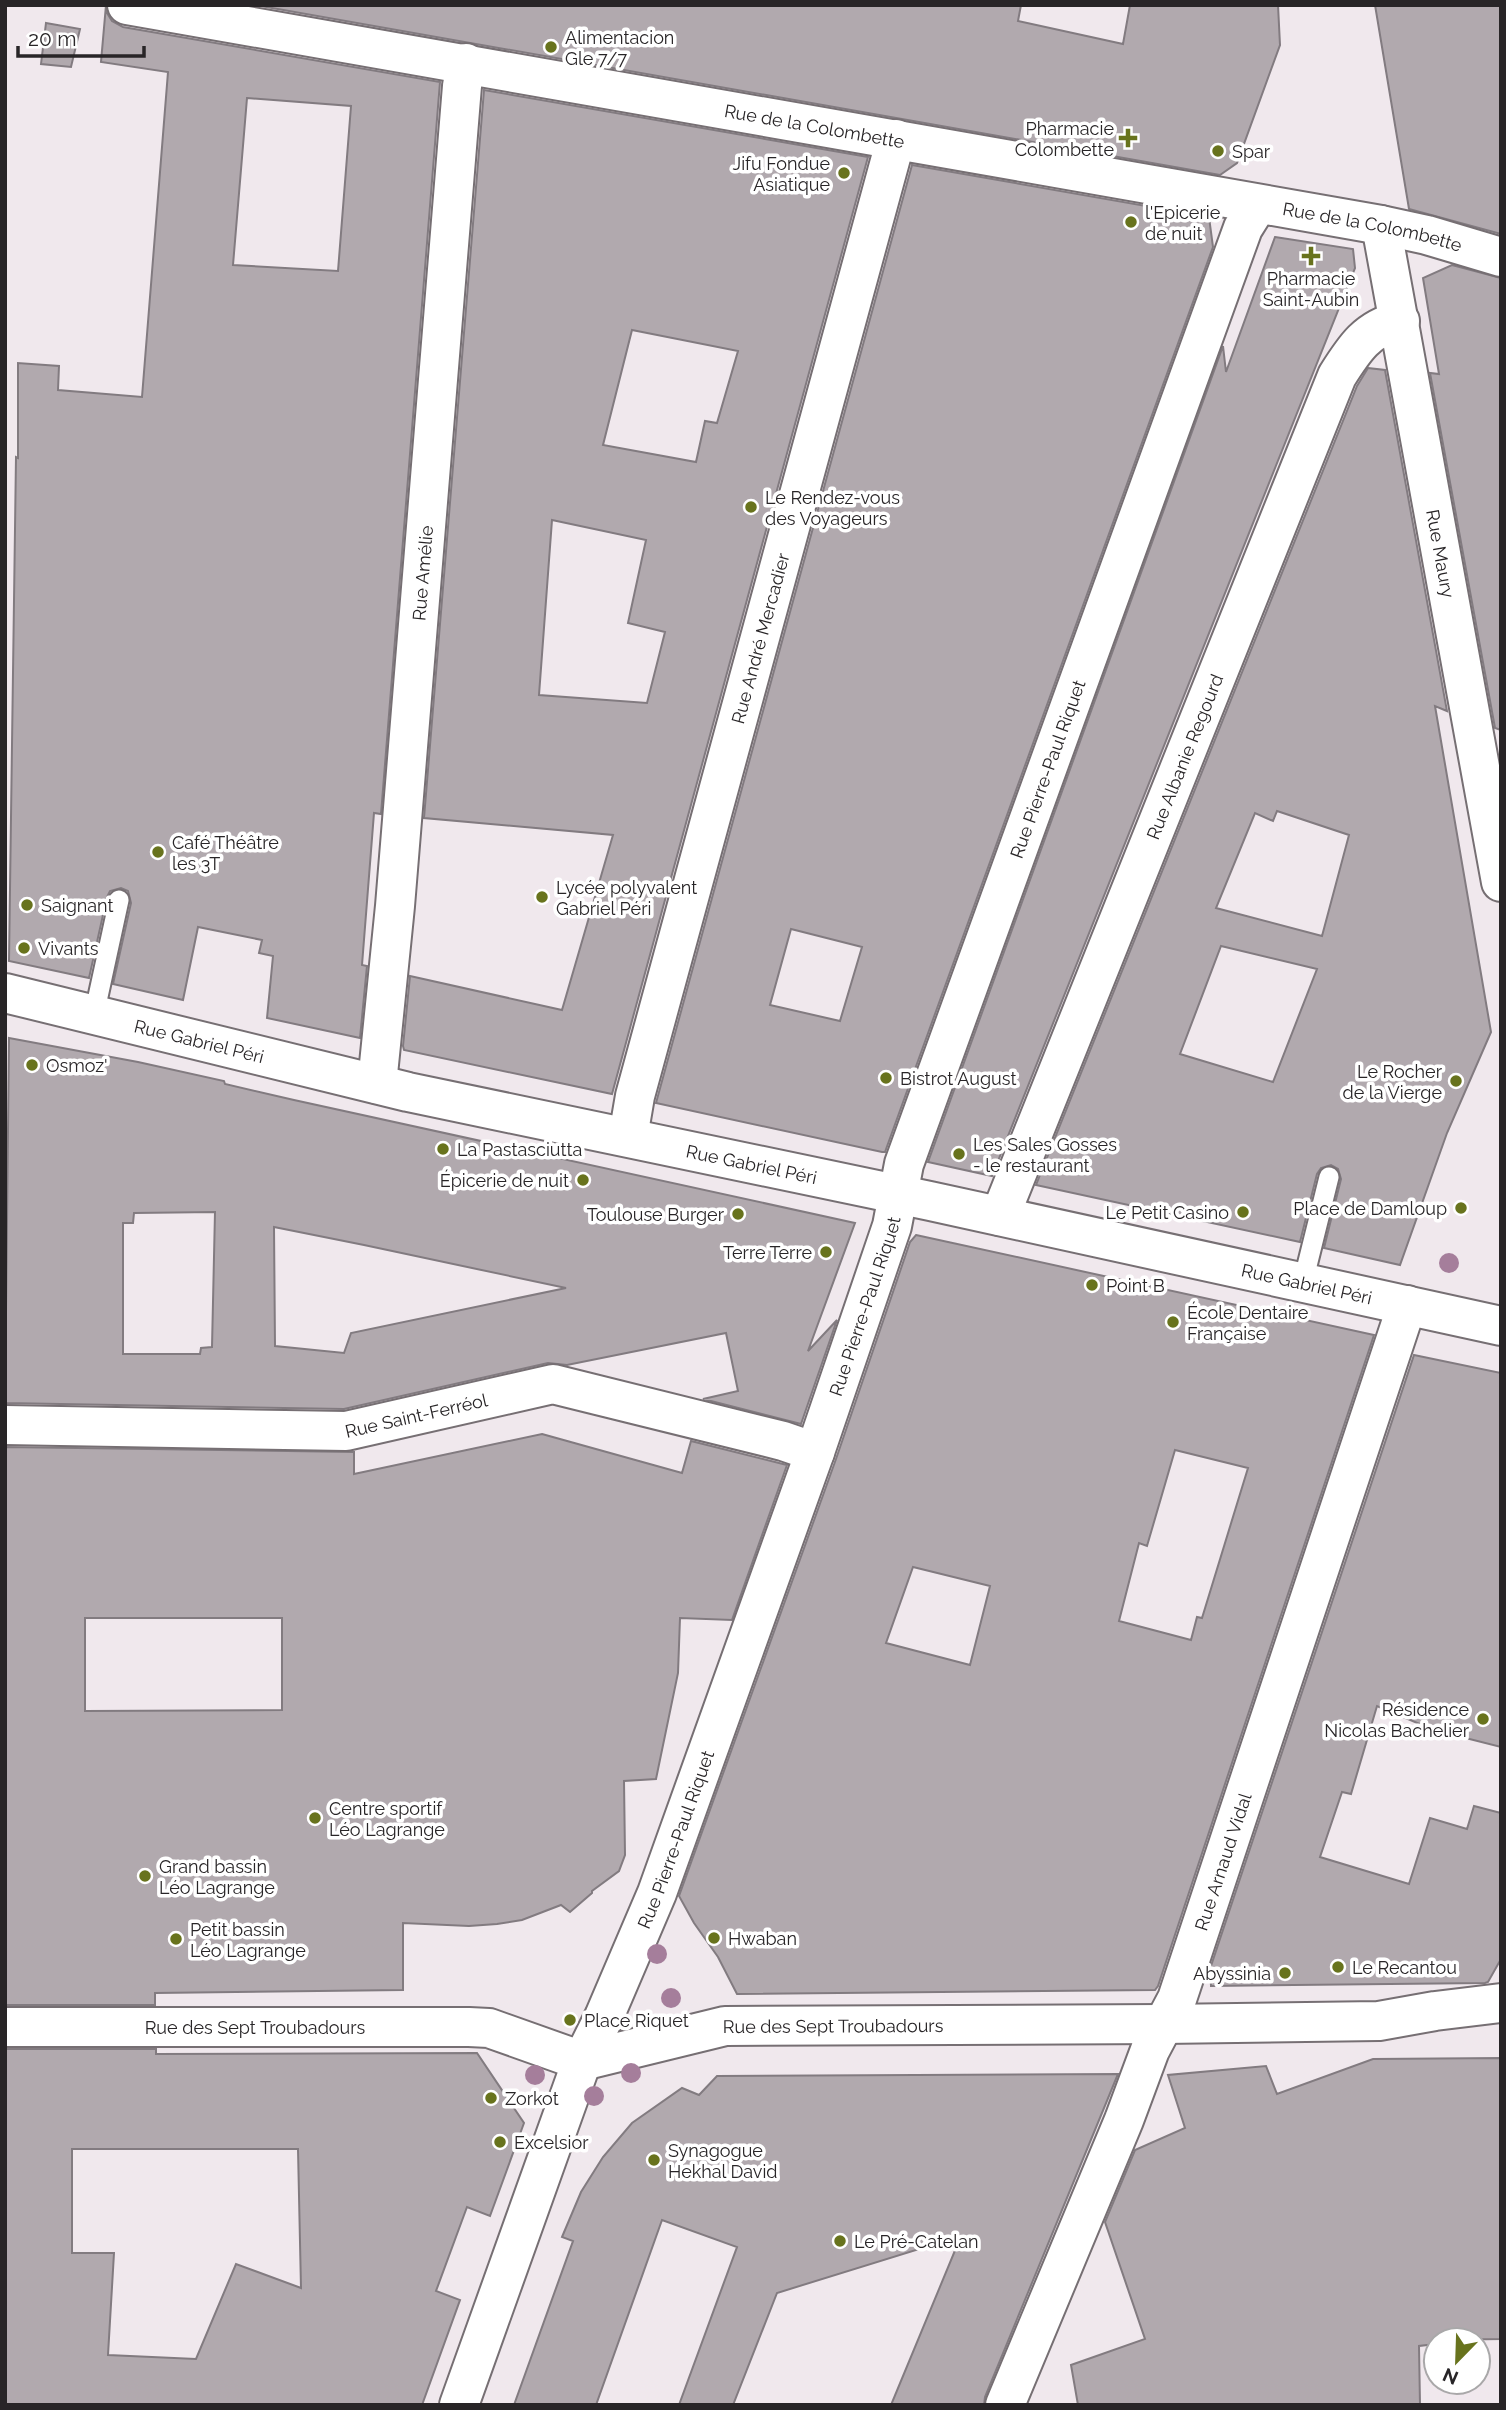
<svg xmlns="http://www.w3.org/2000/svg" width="1506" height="2410" viewBox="0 0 1506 2410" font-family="Raleway,sans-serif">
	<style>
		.building { fill: #b1a9ae; stroke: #827b80; stroke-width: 2; fill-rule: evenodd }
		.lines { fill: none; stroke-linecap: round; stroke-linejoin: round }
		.service-casing { stroke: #766f73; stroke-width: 23 }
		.minor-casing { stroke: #766f73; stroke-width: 42 }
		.tertiary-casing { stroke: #766f73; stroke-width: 42 }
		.service { stroke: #fff; stroke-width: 19 }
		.minor { stroke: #fff; stroke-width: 38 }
		.tertiary { stroke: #fff; stroke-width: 38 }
		.tree { fill: #a57e9b }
		.poi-dot { fill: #68731d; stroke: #fff; stroke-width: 2.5 }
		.labels { text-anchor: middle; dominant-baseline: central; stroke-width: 7; stroke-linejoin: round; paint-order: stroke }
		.poi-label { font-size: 18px; fill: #282527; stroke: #fff; text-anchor: start }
		.street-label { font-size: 18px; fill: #282527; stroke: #fff }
	</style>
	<rect width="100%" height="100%" fill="#f0e8ed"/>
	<path class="building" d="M 106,5 L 107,13 L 112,21 L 123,27 L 440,82 L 381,814 L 374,813 L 362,965 L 367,966 L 360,1038 L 267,1018 L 273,956 L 259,953 L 262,940 L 198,927 L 183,1000 L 113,984 L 131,903 L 128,891 L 121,888 L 110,891 L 107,897 L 89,978 L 9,961 L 16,457 L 18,458 L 18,363 L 59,366 L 58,390 L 142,397 L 168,72 L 101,62 ZM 247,98 L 351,106 L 338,271 L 233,265 Z
		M 255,5 L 1021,5 L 1018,21 L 1123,44 L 1130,5 L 1278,5 L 1280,45 L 1237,163 L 1220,175 Z
		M 1375,5 L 1501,5 L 1501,234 L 1409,209 Z
		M 46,23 L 80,29 L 71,67 L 41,64 Z
		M 484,90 L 868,157 L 612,1094 L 404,1050 L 403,1046 L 410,976 L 562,1010 L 613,835 L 424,818 ZM 632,330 L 738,351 L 717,423 L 705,421 L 696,462 L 603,445 ZM 552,520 L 646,540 L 628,623 L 665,632 L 647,703 L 539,695 Z
		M 912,165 L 1209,217 L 1213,247 L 885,1152 L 882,1152 L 656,1103 ZM 791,929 L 862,947 L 840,1021 L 770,1005 Z
		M 1275,237 L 1353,249 L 1355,268 L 992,1176 L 928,1162 L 1223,346 L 1226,372 Z
		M 1452,265 L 1501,278 L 1501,730 L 1495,728 L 1430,373 L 1439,374 L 1423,278 Z
		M 1368,368 L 1385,370 L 1447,711 L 1435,706 L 1491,1032 L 1447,1133 L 1400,1265 L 1324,1248 L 1341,1179 L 1338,1169 L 1331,1165 L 1321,1168 L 1317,1174 L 1300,1242 L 1036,1185 L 1357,386 ZM 1277,811 L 1349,835 L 1322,936 L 1216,908 L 1255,813 L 1273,821 ZM 1221,946 L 1317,969 L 1273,1082 L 1180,1054 Z
		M 9,1038 L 138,1062 L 224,1081 L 225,1084 L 294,1100 L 855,1223 L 808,1351 L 837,1320 L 801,1424 L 703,1399 L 738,1391 L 726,1333 L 567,1365 L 548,1363 L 344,1409 L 5,1403 ZM 215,1212 L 212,1347 L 201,1348 L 200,1354 L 123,1354 L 123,1223 L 133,1223 L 134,1213 ZM 274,1227 L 364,1245 L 566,1288 L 351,1333 L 344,1353 L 275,1346 Z
		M 916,1235 L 1374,1335 L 1158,1986 L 1155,1990 L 737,1994 L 718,1957 L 694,1923 L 679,1896 L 836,1459 L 910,1242 ZM 1175,1450 L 1248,1468 L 1202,1618 L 1197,1617 L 1191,1640 L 1119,1621 L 1139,1543 L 1147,1546 ZM 913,1567 L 990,1586 L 970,1665 L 886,1643 Z
		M 1414,1355 L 1501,1373 L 1501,1747 L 1434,1730 L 1377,1706 L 1351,1794 L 1342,1792 L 1320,1857 L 1409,1884 L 1430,1818 L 1467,1829 L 1474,1806 L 1501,1813 L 1501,1959 L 1488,1982 L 1485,1983 L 1211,1986 L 1210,1969 Z
		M 542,1434 L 682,1473 L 691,1441 L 787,1465 L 732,1620 L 680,1618 L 678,1673 L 656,1779 L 624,1781 L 625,1855 L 619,1871 L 592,1891 L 592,1893 L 570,1912 L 561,1905 L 522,1920 L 497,1924 L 469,1926 L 403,1923 L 403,1990 L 155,1993 L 155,2005 L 5,2005 L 5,1447 L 354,1452 L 354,1474 ZM 85,1618 L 282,1618 L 282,1710 L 85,1711 Z
		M 5,2049 L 156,2049 L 156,2054 L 477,2053 L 524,2123 L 490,2216 L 467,2207 L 436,2291 L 460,2300 L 422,2405 L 5,2405 ZM 72,2149 L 298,2149 L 301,2288 L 236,2264 L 196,2359 L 108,2355 L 114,2253 L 72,2253 Z
		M 1501,2058 L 1501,2339 L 1436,2340 L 1436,2344 L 1419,2346 L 1420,2405 L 1078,2405 L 1071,2365 L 1145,2339 L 1105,2222 L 1135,2150 L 1185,2128 L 1168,2075 L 1266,2066 L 1277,2094 L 1373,2059 Z
		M 1118,2074 L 985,2397 L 984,2405 L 891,2405 L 961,2236 L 777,2293 L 733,2405 L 679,2405 L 737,2247 L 662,2220 L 596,2405 L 514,2405 L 573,2241 L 562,2237 L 581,2192 L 603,2157 L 632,2123 L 682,2088 L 699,2095 L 717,2076 Z"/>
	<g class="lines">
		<defs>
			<path id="service" d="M 94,1015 L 119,900
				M 1303,1282 L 1329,1177"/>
			<g id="minor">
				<path id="s1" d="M 127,5 L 1381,225 L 1427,235 L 1501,257"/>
				<path id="s2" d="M 1381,225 L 1501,882"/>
				<path id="s3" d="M 377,1084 L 395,906 L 462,86 L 466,63"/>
				<path id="s4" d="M 628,1137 L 635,1096 L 896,139"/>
				<path id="s5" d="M 1000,1216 L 1337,376 C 1354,349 1367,328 1400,321"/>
				<path id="s6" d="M 5,1425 L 346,1431 L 553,1384 L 783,1441 L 815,1452"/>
				<path id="s7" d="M 5,2027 L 469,2027 L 489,2028 L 582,2061 L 725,2026 L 1164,2024 L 1379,2021 L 1435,2011 L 1501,2003"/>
				<path id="s8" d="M 459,2405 L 582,2061 L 604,2017 L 657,1893 L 815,1452 L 892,1226 L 904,1164 L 1243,228 L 1258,204"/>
				<path id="s9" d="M 1005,2405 L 1124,2120 L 1150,2050 L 1177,1999 L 1407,1305"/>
			</g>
			<g id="tertiary">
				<path id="s10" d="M 5,993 L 408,1092 L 930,1201 L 1501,1326"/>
			</g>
		</defs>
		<use href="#service" class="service-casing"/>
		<use href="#minor" class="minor-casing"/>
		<use href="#tertiary" class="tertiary-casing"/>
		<use href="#service" class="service"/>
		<use href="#minor" class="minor"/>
		<use href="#tertiary" class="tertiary"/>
	</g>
	<g class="tree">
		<circle cx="1449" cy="1263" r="10"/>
		<circle cx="657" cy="1954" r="10"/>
		<circle cx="671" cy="1998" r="10"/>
		<circle cx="631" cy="2073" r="10"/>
		<circle cx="535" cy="2075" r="10"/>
		<circle cx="594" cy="2096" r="10"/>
	</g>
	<g class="poi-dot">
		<circle cx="551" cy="47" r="7"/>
		<path d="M1124.5 127.5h7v7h7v7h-7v7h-7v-7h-7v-7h7z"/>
		<circle cx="1218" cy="151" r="7"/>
		<circle cx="844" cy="173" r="7"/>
		<circle cx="1131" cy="222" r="7"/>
		<path d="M1307.5 245.5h7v7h7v7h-7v7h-7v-7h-7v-7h7z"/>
		<circle cx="751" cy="507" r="7"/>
		<circle cx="158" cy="852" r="7"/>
		<circle cx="542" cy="897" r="7"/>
		<circle cx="27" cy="905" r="7"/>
		<circle cx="24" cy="948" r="7"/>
		<circle cx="32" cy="1065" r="7"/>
		<circle cx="886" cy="1078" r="7"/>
		<circle cx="1456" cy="1081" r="7"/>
		<circle cx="443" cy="1149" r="7"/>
		<circle cx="959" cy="1154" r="7"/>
		<circle cx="583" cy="1180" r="7"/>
		<circle cx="1461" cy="1208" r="7"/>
		<circle cx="1243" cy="1212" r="7"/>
		<circle cx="738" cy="1214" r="7"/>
		<circle cx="826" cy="1252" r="7"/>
		<circle cx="1092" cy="1285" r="7"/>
		<circle cx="1173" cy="1322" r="7"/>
		<circle cx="1483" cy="1719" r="7"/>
		<circle cx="315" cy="1818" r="7"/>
		<circle cx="145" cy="1876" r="7"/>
		<circle cx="714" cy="1938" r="7"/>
		<circle cx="176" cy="1939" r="7"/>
		<circle cx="1338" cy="1967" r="7"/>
		<circle cx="1285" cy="1973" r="7"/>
		<circle cx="570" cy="2020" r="7"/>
		<circle cx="491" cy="2098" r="7"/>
		<circle cx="500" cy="2142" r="7"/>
		<circle cx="654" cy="2160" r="7"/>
		<circle cx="840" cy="2241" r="7"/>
	</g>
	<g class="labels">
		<g class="poi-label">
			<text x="565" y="37">Alimentacion<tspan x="565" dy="21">Gle 7/7</tspan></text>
			<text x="1114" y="128" text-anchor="end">Pharmacie<tspan x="1114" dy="21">Colombette</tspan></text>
			<text x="1232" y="151">Spar</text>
			<text x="830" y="163" text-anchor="end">Jifu Fondue<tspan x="830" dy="21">Asiatique</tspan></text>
			<text x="1145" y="212">l'Epicerie<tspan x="1145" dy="21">de nuit</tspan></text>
			<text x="1311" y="278" text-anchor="middle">Pharmacie<tspan x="1311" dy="21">Saint-Aubin</tspan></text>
			<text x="765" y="497">Le Rendez-vous<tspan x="765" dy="21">des Voyageurs</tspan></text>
			<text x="172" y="842">Café Théâtre<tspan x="172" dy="21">les 3T</tspan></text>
			<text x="556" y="887">Lycée polyvalent<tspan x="556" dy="21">Gabriel Péri</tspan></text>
			<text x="41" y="905">Saignant</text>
			<text x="38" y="948">Vivants</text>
			<text x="46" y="1065">Osmoz'</text>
			<text x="1442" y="1071" text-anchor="end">Le Rocher<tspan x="1442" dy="21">de la Vierge</tspan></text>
			<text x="900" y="1078">Bistrot August</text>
			<text x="973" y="1144">Les Sales Gosses<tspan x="973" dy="21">- le restaurant</tspan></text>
			<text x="457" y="1149">La Pastasciutta</text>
			<text x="569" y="1180" text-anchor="end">Épicerie de nuit</text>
			<text x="1447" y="1208" text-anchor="end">Place de Damloup</text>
			<text x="1229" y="1212" text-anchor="end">Le Petit Casino</text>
			<text x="724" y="1214" text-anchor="end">Toulouse Burger</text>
			<text x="812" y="1252" text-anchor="end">Terre Terre</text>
			<text x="1106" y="1285">Point B</text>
			<text x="1187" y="1312">École Dentaire<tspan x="1187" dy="21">Française</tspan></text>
			<text x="1469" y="1709" text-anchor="end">Résidence<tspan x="1469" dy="21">Nicolas Bachelier</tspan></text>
			<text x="329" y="1808">Centre sportif<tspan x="329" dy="21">Léo Lagrange</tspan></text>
			<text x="159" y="1866">Grand bassin<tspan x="159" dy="21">Léo Lagrange</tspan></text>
			<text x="190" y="1929">Petit bassin<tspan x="190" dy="21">Léo Lagrange</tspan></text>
			<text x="728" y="1938">Hwaban</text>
			<text x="1352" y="1967">Le Recantou</text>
			<text x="1271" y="1973" text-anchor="end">Abyssinia</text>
			<text x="584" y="2020">Place Riquet</text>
			<text x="505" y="2098">Zorkot</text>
			<text x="514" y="2142">Excelsior</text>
			<text x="668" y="2150">Synagogue<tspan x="668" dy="21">Hekhal David</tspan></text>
			<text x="854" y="2241">Le Pré-Catelan</text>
		</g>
		<g class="street-label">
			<text stroke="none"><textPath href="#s1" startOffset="698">Rue de la Colombette</textPath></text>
			<text stroke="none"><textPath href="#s1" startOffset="1265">Rue de la Colombette</textPath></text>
			<text stroke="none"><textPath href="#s2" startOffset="334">Rue Maury</textPath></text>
			<text stroke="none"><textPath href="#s3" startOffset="513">Rue Amélie</textPath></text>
			<text stroke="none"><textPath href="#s4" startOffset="516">Rue André Mercadier</textPath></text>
			<text stroke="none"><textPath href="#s5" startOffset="495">Rue Albanie Regourd</textPath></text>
			<text stroke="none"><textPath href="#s8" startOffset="1740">Rue Pierre-Paul Riquet</textPath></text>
			<text stroke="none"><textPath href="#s10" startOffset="200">Rue Gabriel Péri</textPath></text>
			<text stroke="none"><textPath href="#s10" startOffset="766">Rue Gabriel Péri</textPath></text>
			<text stroke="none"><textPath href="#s10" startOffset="1334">Rue Gabriel Péri</textPath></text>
			<text stroke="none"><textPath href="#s8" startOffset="1172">Rue Pierre-Paul Riquet</textPath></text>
			<text stroke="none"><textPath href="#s6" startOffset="413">Rue Saint-Ferréol</textPath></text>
			<text stroke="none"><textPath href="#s8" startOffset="606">Rue Pierre-Paul Riquet</textPath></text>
			<text stroke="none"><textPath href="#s9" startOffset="586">Rue Arnaud Vidal</textPath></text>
			<text stroke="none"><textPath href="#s7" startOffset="250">Rue des Sept Troubadours</textPath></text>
			<text stroke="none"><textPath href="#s7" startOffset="838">Rue des Sept Troubadours</textPath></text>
		</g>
	</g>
	<rect width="1506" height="2410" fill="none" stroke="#282527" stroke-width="14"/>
	<g transform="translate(1457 2361) rotate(203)"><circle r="33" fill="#ffffff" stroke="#a9a8a9" stroke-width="2"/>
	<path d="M0-5L12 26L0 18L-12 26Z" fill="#68731d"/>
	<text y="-10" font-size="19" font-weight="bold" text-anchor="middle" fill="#282527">N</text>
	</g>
	<path d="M18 46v10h126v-10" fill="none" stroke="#282527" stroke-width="3.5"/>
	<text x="28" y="46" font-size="21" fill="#282527" stroke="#ffffff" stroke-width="5" paint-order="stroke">20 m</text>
</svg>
